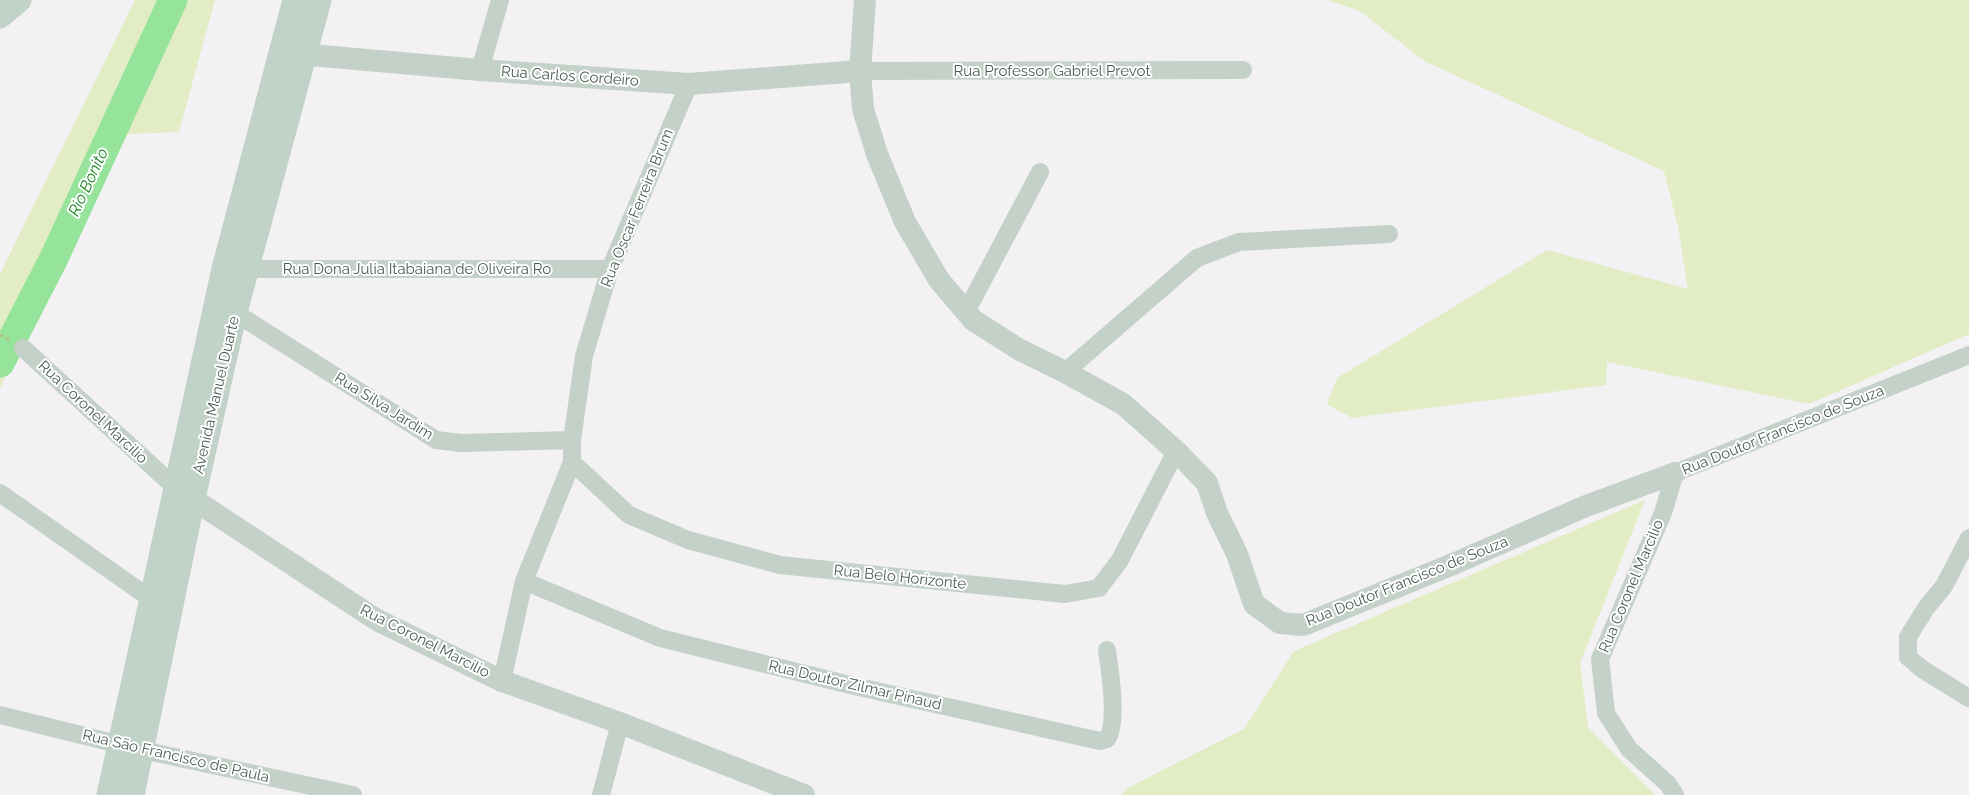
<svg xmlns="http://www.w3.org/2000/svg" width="1969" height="795" viewBox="0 0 1969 795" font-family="Raleway,sans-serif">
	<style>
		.green { fill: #e2ecc5 }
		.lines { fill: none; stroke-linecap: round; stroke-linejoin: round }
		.river { stroke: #96e49c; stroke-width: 29 }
		.path { stroke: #acc680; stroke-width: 3; stroke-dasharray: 4 2.5; stroke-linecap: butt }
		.minor { stroke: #c3d1c8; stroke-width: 18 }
		.tertiary { stroke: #c3d1c8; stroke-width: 22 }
		.secondary { stroke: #c1d2c8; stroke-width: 25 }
		.labels { text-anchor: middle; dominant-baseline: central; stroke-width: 4; stroke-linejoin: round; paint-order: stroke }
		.street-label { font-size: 15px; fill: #4b5d51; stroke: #fff }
		.water-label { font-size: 16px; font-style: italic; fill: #198320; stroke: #fff }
	</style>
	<rect width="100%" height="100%" fill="#f3f1f3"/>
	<path class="green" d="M 135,0 L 215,0 L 179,132 L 128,134 L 0,388 L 0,274 Z
		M 1326,0 L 1969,0 L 1969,334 L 1809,404 L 1607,362 L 1606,385 L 1352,418 L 1327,404 L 1337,378 L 1547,250 L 1688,289 L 1678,227 L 1664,171 L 1426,62 L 1358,10 Z
		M 1645,500 L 1580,663 L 1588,727 L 1655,795 L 1121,795 L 1129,787 L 1244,729 L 1294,651 Z"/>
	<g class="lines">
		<path class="river" d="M 0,363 L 54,258 L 173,0"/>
		<path class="path" d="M 0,335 L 10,340"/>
		<path class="minor" d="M 480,70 L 500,0
			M 860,71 L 1243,70
			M 235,269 L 610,269
			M 226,307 L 436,440 L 461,443 L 572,440
			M 966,312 L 1040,172
			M 23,348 L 176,488
			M 1065,372 L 1197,258 L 1239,242 L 1389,234
			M 572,462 L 629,515 L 688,540 L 780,565 L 1065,594 L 1099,588 L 1120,560 L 1176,451
			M 0,493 L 151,599
			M 1969,538 L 1944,586 L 1926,608 L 1908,637 L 1908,657 L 1922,669 L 1969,698
			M 524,581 L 660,638 L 850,685 L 1100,741 L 1107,739 C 1118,724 1110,670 1107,650
			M 502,681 L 524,581 L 572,462 L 572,440 L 584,356 L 610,269 L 689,84
			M 0,715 L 142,750 L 353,795
			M 601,795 L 620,723
			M 1675,795 L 1668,784 L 1629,749 L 1606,713 L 1600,659 L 1663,513 L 1675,473 L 1969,355"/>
		<path class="tertiary" d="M 865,0 L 860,71 L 863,109 L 877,154 L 905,222 L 939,280 L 973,320 L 1020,350 L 1065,372 L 1123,404 L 1176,451 L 1207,483 L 1217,513 L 1237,554 L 1254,604 L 1280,623 L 1303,625 L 1458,562 L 1586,506 L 1675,473
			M 288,53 L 480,70 L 689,84 L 860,71
			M 179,490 L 377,620 L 502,681 L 620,723 L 804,795"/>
		<path class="secondary" d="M 0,16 L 19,0
			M 109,795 L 224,269 L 295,0
			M 132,795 L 193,498 L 235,312 L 319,0"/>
	</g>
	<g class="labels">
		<g class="street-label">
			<text x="1052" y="71">Rua Professor Gabriel Prevot</text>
			<text transform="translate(570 76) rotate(4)">Rua Carlos Cordeiro</text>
			<text transform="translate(637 208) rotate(-68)">Rua Oscar Ferreira Brum</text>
			<text x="417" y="269">Rua Dona Julia Itabaiana de Oliveira Ro</text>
			<text transform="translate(216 395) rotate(-77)">Avenida Manuel Duarte</text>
			<text transform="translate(384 406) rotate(32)">Rua Silva Jardim</text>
			<text transform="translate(93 412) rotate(43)">Rua Coronel Marcilio</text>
			<text transform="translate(1783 430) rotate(-22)">Rua Doutor Francisco de Souza</text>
			<text transform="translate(900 577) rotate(6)">Rua Belo Horizonte</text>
			<text transform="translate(1407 581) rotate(-22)">Rua Doutor Francisco de Souza</text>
			<text transform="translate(1631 586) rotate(-67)">Rua Coronel Marcilio</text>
			<text transform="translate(425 641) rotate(27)">Rua Coronel Marcilio</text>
			<text transform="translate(855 685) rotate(13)">Rua Doutor Zilmar Pinaud</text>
			<text transform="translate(176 756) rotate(13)">Rua São Francisco de Paula</text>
		</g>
		<g class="water-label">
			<text transform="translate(88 182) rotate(-65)">Rio Bonito</text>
		</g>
	</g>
</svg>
